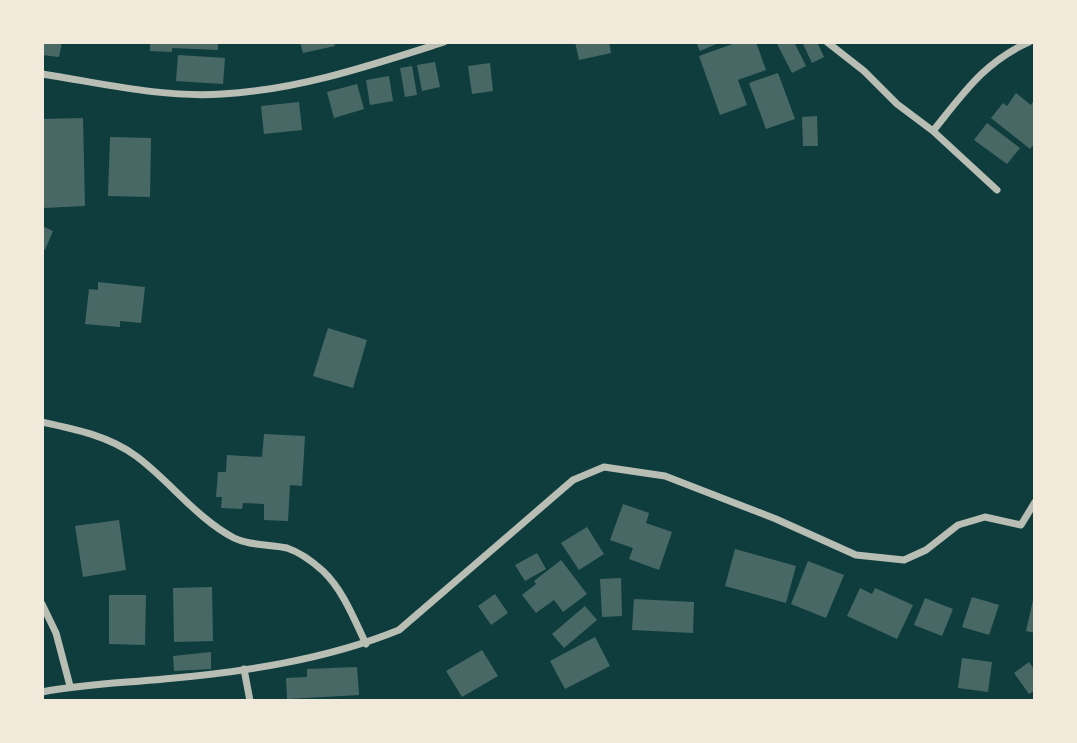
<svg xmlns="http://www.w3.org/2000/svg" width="1077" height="743" viewBox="0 0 1077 743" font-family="Roboto,sans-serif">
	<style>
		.building { fill: #486865 }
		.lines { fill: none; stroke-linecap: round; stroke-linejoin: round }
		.minor { stroke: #b8beb3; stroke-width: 7 }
	</style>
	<rect width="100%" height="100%" fill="#0f3d3e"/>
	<path class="building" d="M 42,42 L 62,42 L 59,57 L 42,55 Z
		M 150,42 L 218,42 L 218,50 L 172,48 L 172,52 L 150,51 Z
		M 300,42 L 334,42 L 335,46 L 303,53 Z
		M 575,42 L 609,42 L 611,53 L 579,60 Z
		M 696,42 L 721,42 L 700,51 Z
		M 738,42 L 756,42 L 766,70 L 738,80 L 747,105 L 720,115 L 699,56 Z
		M 776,42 L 794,42 L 806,66 L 792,73 Z
		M 802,42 L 817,42 L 824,57 L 812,63 Z
		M 178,55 L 225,58 L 223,84 L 176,81 Z
		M 435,62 L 440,87 L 422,91 L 417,65 Z
		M 490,63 L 493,91 L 472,94 L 468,66 Z
		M 412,66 L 417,95 L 405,97 L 400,68 Z
		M 778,73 L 795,119 L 766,129 L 749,83 Z
		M 389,76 L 393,101 L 370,105 L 366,80 Z
		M 357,84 L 364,109 L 334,118 L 327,92 Z
		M 1016,93 L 1031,105 L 1035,99 L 1035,143 L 1030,149 L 991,118 L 1003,103 L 1007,106 Z
		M 299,102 L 302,130 L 264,134 L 261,106 Z
		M 817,116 L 818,146 L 803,146 L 802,117 Z
		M 83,118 L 85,206 L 43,208 L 42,119 Z
		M 987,123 L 1020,148 L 1007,164 L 974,140 Z
		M 110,137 L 151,138 L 150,197 L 108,196 Z
		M 42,226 L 53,231 L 45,250 L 42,249 Z
		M 98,282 L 145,287 L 141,323 L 120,321 L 120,327 L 85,324 L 89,289 L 98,290 Z
		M 328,328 L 367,340 L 353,388 L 313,376 Z
		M 264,434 L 305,436 L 302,486 L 290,485 L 288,521 L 264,520 L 264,504 L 243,503 L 242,509 L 221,508 L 222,497 L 216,497 L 218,472 L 226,472 L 227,455 L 262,457 Z
		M 623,504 L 649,513 L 646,523 L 672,532 L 659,570 L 629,559 L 633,548 L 610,540 Z
		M 119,520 L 126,570 L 83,577 L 75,526 Z
		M 587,527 L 604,554 L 579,570 L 561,543 Z
		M 735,549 L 796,566 L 786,603 L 725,586 Z
		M 537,553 L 546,569 L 525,581 L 515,565 Z
		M 561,560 L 587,594 L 563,612 L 554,600 L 536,613 L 522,595 L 536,584 L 534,581 Z
		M 808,561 L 844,575 L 826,618 L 791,604 Z
		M 621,578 L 622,616 L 602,617 L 600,579 Z
		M 212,587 L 213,641 L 174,642 L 173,588 Z
		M 860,588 L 872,594 L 875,588 L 913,605 L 897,639 L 847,616 Z
		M 495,594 L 508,613 L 491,625 L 478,606 Z
		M 109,595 L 146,595 L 145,645 L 109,644 Z
		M 1034,596 L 1035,596 L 1035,633 L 1026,631 Z
		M 972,597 L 999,605 L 989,635 L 962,627 Z
		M 925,598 L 953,609 L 942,636 L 914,625 Z
		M 634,599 L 694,602 L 693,633 L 632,630 Z
		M 585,606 L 597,620 L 564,648 L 552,634 Z
		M 595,637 L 610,666 L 565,689 L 550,661 Z
		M 482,650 L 498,676 L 462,697 L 446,671 Z
		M 211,652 L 211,669 L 174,671 L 173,656 Z
		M 962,658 L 992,662 L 988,692 L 958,688 Z
		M 1029,662 L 1035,671 L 1035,690 L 1029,694 L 1014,673 Z
		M 357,667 L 359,695 L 287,699 L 286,678 L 307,677 L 307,669 Z"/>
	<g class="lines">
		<path class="minor" d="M 827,42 L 864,71 L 897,104 L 933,131 L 997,190
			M 42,74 C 101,83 162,98 222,94 C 298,90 372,65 444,42
			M 933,131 C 963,94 984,62 1029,42
			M 42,422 C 75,429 109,436 136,456 C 170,481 196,518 234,538 C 250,546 270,544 287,548 C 299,552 313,562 323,571 C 343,590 354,619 366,644
			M 42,604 L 56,633 L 70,686
			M 244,669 L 250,701
			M 42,692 C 82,684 123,683 164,679 C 243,672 325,660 399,630 L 573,480 L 604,467 L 665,476 L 776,519 L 856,555 L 904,560 L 926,550 L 958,525 L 985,517 L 1021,525 L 1035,502"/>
	</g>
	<rect width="1077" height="743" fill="none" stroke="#f1e9da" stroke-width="88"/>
</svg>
